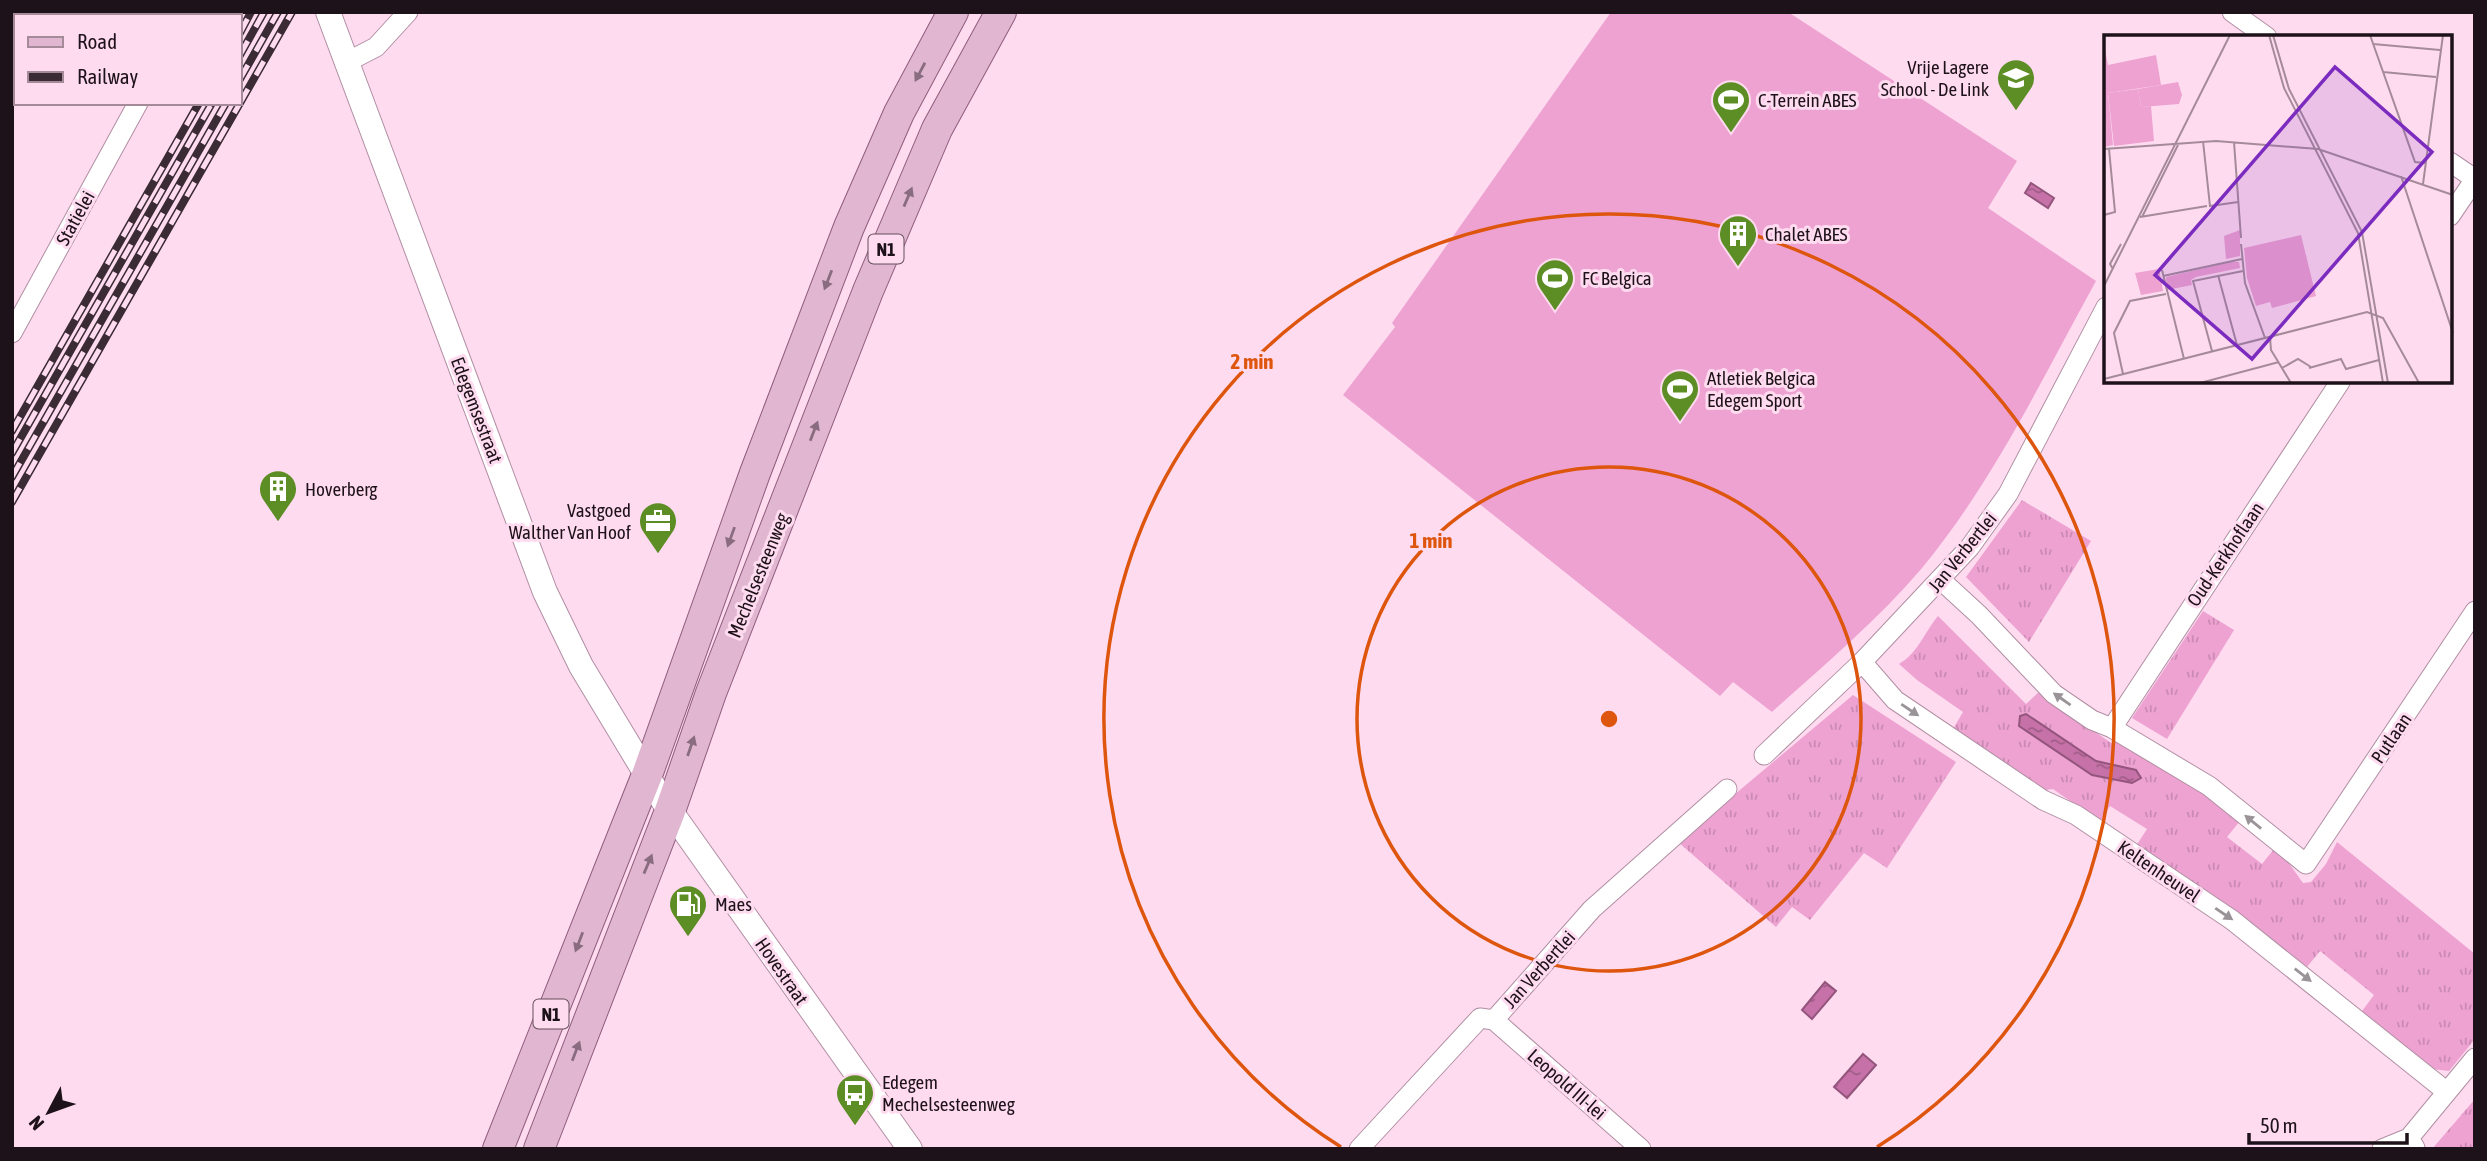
<svg xmlns="http://www.w3.org/2000/svg" width="2487" height="1161" viewBox="0 0 2487 1161" font-family="'Asap Condensed',sans-serif">
	<style>
		.grass { fill: url(#grass-tufts) }
		.pitch { fill: #eda2d1 }
		.water { fill: url(#water-ripples); stroke: #94557d; stroke-width: 2 }
		.lines { fill: none; stroke-linecap: round; stroke-linejoin: round }
		.minor-casing { stroke: #b08fa3; stroke-width: 21 }
		.tertiary-casing { stroke: #b08fa3; stroke-width: 26 }
		.primary-casing { stroke: #8f5d7d; stroke-width: 32 }
		.minor { stroke: #fff; stroke-width: 19 }
		.tertiary { stroke: #fff; stroke-width: 24 }
		.primary { stroke: #e0b6d1; stroke-width: 30 }
		.rail-casing { stroke: #3a2b35; stroke-width: 8 }
		.rail { stroke: #ffdbf0; stroke-width: 5; stroke-dasharray: 16; stroke-linecap: butt }
		.oneway { fill: #896c7f }
		.oneway2 { fill: #9a9498 }
		.ring { fill: none; stroke: #de550d; stroke-width: 3.5 }
		.labels { text-anchor: middle; dominant-baseline: central; stroke-width: 6; stroke-linejoin: round; paint-order: stroke }
		.shield { fill: #ffdbf0; stroke: #624e5a; stroke-width: 2 }
		.shield-label { font-size: 18px; font-weight: bold; fill: #1e121a }
		.poi-label { font-size: 19px; fill: #1e121a; stroke: #ffdbf0; text-anchor: start }
		.street-label { font-size: 19px; fill: #1e121a; stroke: #ffdbf0 }
		.inset-road { fill: none; stroke: #a58b9a; stroke-width: 2 }
		.view { fill: #7b2cbf; fill-opacity: 0.15; stroke: #7b2cbf; stroke-width: 3.5 }
		.inset-edge { fill: none; stroke: #1e121a; stroke-width: 3.5 }
		.centre { fill: #de550d; stroke: #ffdbf0; stroke-width: 3.5 }
		.ring-label { font-size: 21px; text-anchor: middle; font-weight: bold; fill: #de550d; stroke: #ffdbf0; stroke-width: 6; stroke-linejoin: round; paint-order: stroke }
	</style>
	<defs>
		<pattern id="grass-tufts" width="24" height="20" patternUnits="userSpaceOnUse" patternTransform="scale(1.75)"><rect width="24" height="20" fill="#eda2d1"/><path d="M3 7l-1-3M5 7V3M7 7l1-3M15 17l-1-3M17 17v-4M19 17l1-3" fill="none" stroke="#cb8ab3"/></pattern>
		<pattern id="water-ripples" width="26" height="14" patternUnits="userSpaceOnUse" patternTransform="scale(1.75)"><rect width="26" height="14" fill="#c672a8"/><path d="M2 4q2-2 4 0t4 0M15 11q2-2 4 0t4 0" fill="none" stroke="#a05c88"/></pattern>
	</defs>
	<rect width="100%" height="100%" fill="#ffdbf0"/>
	<path class="grass" d="M 2022,500 L 2091,541 L 2029,642 L 1966,577 Z
		M 2203,611 L 2234,630 L 2167,739 L 2132,718 Z
		M 1938,616 L 2026,704 L 2041,690 L 2050,700 L 2111,743 L 2121,741 L 2220,804 L 2240,821 L 2227,837 L 2262,864 L 2274,849 L 2288,862 L 2303,883 L 2311,882 L 2326,864 L 2337,842 L 2475,954 L 2475,1039 L 2449,1071 L 2432,1069 L 2362,1011 L 2374,995 L 2320,951 L 2307,967 L 2249,923 L 2136,846 L 2147,829 L 2110,806 L 2100,822 L 2053,789 L 2045,790 L 1953,729 L 1963,712 L 1917,680 L 1899,664 C 1918,653 1924,633 1938,616 Z
		M 1853,695 L 1956,762 L 1887,868 L 1864,853 L 1810,920 L 1792,907 L 1776,927 L 1678,842 Z
		M 2475,1099 L 2475,1149 L 2432,1149 Z"/>
	<path class="pitch" d="M 1611,12 L 1788,12 L 2017,161 L 1988,208 L 2096,281 C 2042,379 1993,482 1922,568 C 1877,621 1823,666 1772,712 L 1733,682 L 1720,696 L 1343,395 L 1395,327 L 1392,323 Z"/>
	<path class="water" d="M 2031,183 L 2054,198 L 2048,208 L 2025,193 Z
		M 2026,714 L 2096,761 L 2136,770 L 2141,778 L 2132,783 L 2092,775 L 2019,726 L 2020,716 Z
		M 1825,982 L 1836,991 L 1812,1019 L 1802,1010 Z
		M 1863,1054 L 1876,1065 L 1847,1098 L 1834,1087 Z"/>
	<g class="lines">
		<defs>
			<path id="minor" d="M 139,12 L 142,16
				M 2232,12 L 2267,37
				M 62,16 L 68,12
				M 12,50 L 16,47
				M 345,63 L 376,47 L 408,12
				M 2450,162 L 2475,179 L 2450,216
				M 12,333 L 138,103
				M 1942,581 L 1979,615 L 2054,694 L 2092,720 L 2112,728 L 2209,786 L 2306,864 L 2475,611
				M 1862,662 L 1895,700 L 2043,800 L 2076,815 L 2232,920 L 2447,1092
				M 2112,728 L 2340,382
				M 1764,755 L 1862,662 L 1970,547 L 2008,494 L 2106,307
				M 1494,1020 L 1592,909 L 1727,789
				M 1494,1020 L 1641,1149
				M 2409,1138 L 2475,1058
				M 1359,1149 L 1480,1018 L 1494,1020
				M 2382,1149 L 2409,1138 L 2415,1148"/>
			<path id="tertiary" d="M 328,12 L 545,592 L 581,666 L 657,792 L 910,1149"/>
			<path id="primary" d="M 498,1149 L 647,775 L 755,473 L 849,227 L 899,113 L 953,12
				M 539,1149 L 670,811 L 711,693 L 868,291 L 937,129 L 1001,12"/>
		</defs>
		<use href="#minor" class="minor-casing"/>
		<use href="#tertiary" class="tertiary-casing"/>
		<use href="#primary" class="primary-casing"/>
		<use href="#minor" class="minor"/>
		<use href="#tertiary" class="tertiary"/>
		<use href="#primary" class="primary"/>
		<defs>
			<path id="rail" d="M 240,33 L 251,12
				M 240,55 L 264,12
				M 240,79 L 278,12
				M 240,103 L 292,12
				M 12,431 L 199,103
				M 12,453 L 212,103
				M 12,477 L 226,103
				M 12,502 L 240,103"/>
		</defs>
		<use href="#rail" class="rail-casing"/>
		<use href="#rail" class="rail"/>
	</g>
	<defs><path id="oneway-solid" d="M-6-.8H1V-3.2L6.5 0L1 3.2V.8H-6Z" transform="scale(1.75)"/></defs>
	<g class="oneway">
		<use href="#oneway-solid" transform="translate(920 72) rotate(118)"/>
		<use href="#oneway-solid" transform="translate(908 197) rotate(-67)"/>
		<use href="#oneway-solid" transform="translate(828 280) rotate(111)"/>
		<use href="#oneway-solid" transform="translate(814 431) rotate(-69)"/>
		<use href="#oneway-solid" transform="translate(731 537) rotate(110)"/>
		<use href="#oneway-solid" transform="translate(691 746) rotate(-71)"/>
		<use href="#oneway-solid" transform="translate(648 864) rotate(-67)"/>
		<use href="#oneway-solid" transform="translate(579 942) rotate(111)"/>
		<use href="#oneway-solid" transform="translate(576 1051) rotate(-69)"/>
	</g>
	<g class="oneway2">
		<use href="#oneway-solid" transform="translate(2062 699) rotate(-145)"/>
		<use href="#oneway-solid" transform="translate(1910 710) rotate(34)"/>
		<use href="#oneway-solid" transform="translate(2253 822) rotate(-141)"/>
		<use href="#oneway-solid" transform="translate(2224 914) rotate(34)"/>
		<use href="#oneway-solid" transform="translate(2303 975) rotate(38)"/>
	</g>
	<g class="ring">
		<circle cx="1609" cy="719" r="252"/>
		<path d="M1341 1147A505 505 0 1 1 1877 1147"/>
	</g>
	<defs>
		<symbol id="school-pin" viewBox="-11 -11 22 30"><path d="M0 17L-7.5 6A9.5 9.5 0 1 1 7.5 6Z" fill="#5d8e26" stroke="#ffdbf0"/><path d="M0-5L7-2L0 1L-7-2ZM-4 1L0 2.5L4 1V4Q0 6-4 4Z" fill="#fff"/></symbol>
		<symbol id="stadium-pin" viewBox="-11 -11 22 30"><path d="M0 17L-7.5 6A9.5 9.5 0 1 1 7.5 6Z" fill="#5d8e26" stroke="#ffdbf0"/><path d="M0-5a6.5 5 0 1 0 0 10a6.5 5 0 1 0 0-10ZM-3.5-1.8h7v3.6h-7Z" fill="#fff"/></symbol>
		<symbol id="building-pin" viewBox="-11 -11 22 30"><path d="M0 17L-7.5 6A9.5 9.5 0 1 1 7.5 6Z" fill="#5d8e26" stroke="#ffdbf0"/><path d="M-4-6H4V6H1V3H-1V6H-4ZM-2.5-4.3h1.7v1.8h-1.7ZM.8-4.3h1.7v1.8H.8ZM-2.5-1h1.7V.8h-1.7ZM.8-1h1.7V.8H.8Z" fill="#fff"/></symbol>
		<symbol id="office-pin" viewBox="-11 -11 22 30"><path d="M0 17L-7.5 6A9.5 9.5 0 1 1 7.5 6Z" fill="#5d8e26" stroke="#ffdbf0"/><path d="M-6-3h4V-5.5h4V-3h4V5H-6ZM-1-4.5V-3h2v-1.5ZM-6 0V1H6V0Z" fill="#fff"/></symbol>
		<symbol id="fuel-pin" viewBox="-11 -11 22 30"><path d="M0 17L-7.5 6A9.5 9.5 0 1 1 7.5 6Z" fill="#5d8e26" stroke="#ffdbf0"/><path d="M-5.5-6h7V0h2V4h1.3V-2.5L3-4.5l.8-.8L6-3V5H2.5V1h-1V6h-7ZM-4.2-4.7v3.2H.2V-4.7Z" fill="#fff"/></symbol>
		<symbol id="bus-pin" viewBox="-11 -11 22 30"><path d="M0 17L-7.5 6A9.5 9.5 0 1 1 7.5 6Z" fill="#5d8e26" stroke="#ffdbf0"/><path d="M-5-6H5V4H4V6H2V4H-2V6H-4V4H-5ZM-3.5-4V0h7V-4ZM-3.5 1.2v1.5H-2V1.2ZM2 1.2v1.5H3.5V1.2Z" fill="#fff"/></symbol>
	</defs>
	<g fill-rule="evenodd">
		<use href="#school-pin" x="1994" y="56" width="44" height="60"/>
		<use href="#stadium-pin" x="1709" y="78" width="44" height="60"/>
		<use href="#building-pin" x="1716" y="212" width="44" height="60"/>
		<use href="#stadium-pin" x="1533" y="256" width="44" height="60"/>
		<use href="#stadium-pin" x="1658" y="367" width="44" height="60"/>
		<use href="#building-pin" x="256" y="467" width="44" height="60"/>
		<use href="#office-pin" x="636" y="499" width="44" height="60"/>
		<use href="#fuel-pin" x="666" y="882" width="44" height="60"/>
		<use href="#bus-pin" x="833" y="1071" width="44" height="60"/>
	</g>
	<g class="labels">
		<g class="shield">
			<rect x="868.5" y="234.5" width="35" height="29" rx="5"/>
			<rect x="533.5" y="999.5" width="35" height="29" rx="5"/>
		</g>
		<g class="shield-label">
			<text x="886" y="249">N1</text>
			<text x="551" y="1014">N1</text>
		</g>
		<g class="poi-label">
			<text x="1989" y="67" text-anchor="end">Vrije Lagere<tspan x="1989" dy="22">School - De Link</tspan></text>
			<text x="1758" y="100">C-Terrein ABES</text>
			<text x="1765" y="234">Chalet ABES</text>
			<text x="1582" y="278">FC Belgica</text>
			<text x="1707" y="378">Atletiek Belgica<tspan x="1707" dy="22">Edegem Sport</tspan></text>
			<text x="305" y="489">Hoverberg</text>
			<text x="631" y="510" text-anchor="end">Vastgoed<tspan x="631" dy="22">Walther Van Hoof</tspan></text>
			<text x="715" y="904">Maes</text>
			<text x="882" y="1082">Edegem<tspan x="882" dy="22">Mechelsesteenweg</tspan></text>
		</g>
		<g class="street-label">
			<text transform="translate(75 218) rotate(-61)">Statielei</text>
			<text transform="translate(477 410) rotate(69)">Edegemsestraat</text>
			<text transform="translate(1962 552) rotate(-51)">Jan Verbertlei</text>
			<text transform="translate(2225 554) rotate(-56)">Oud-Kerkhoflaan</text>
			<text transform="translate(758 575) rotate(-68)">Mechelsesteenweg</text>
			<text transform="translate(2391 738) rotate(-56)">Putlaan</text>
			<text transform="translate(2159 871) rotate(34)">Keltenheuvel</text>
			<text transform="translate(1539 969) rotate(-48)">Jan Verbertlei</text>
			<text transform="translate(782 971) rotate(55)">Hovestraat</text>
			<text transform="translate(1567 1084) rotate(41)">Leopold III-lei</text>
		</g>
	</g>
	<g transform="translate(2104 35)">
		<rect width="348" height="348" fill="#ffdbf0"/>
		<path d="M 0,10 L 4,30 L 52,20 L 57,50 L 4,58 L 9,110 L 0,112 ZM 136,195 L 136,221 L 122,224 L 120,201 ZM 125,227 L 135,227 L 136,233 L 92,242 L 87,245 L 88,250 L 63,255 L 62,242 ZM 55,234 L 59,256 L 37,260 L 31,238 Z" fill="#eda2d1"/>
		<path d="M 34,54 L 37,72 L 47,71 L 50,106 L 10,111 L 4,58 Z" fill="#eda2d1"/>
		<path d="M 74,47 L 78,60 L 75,69 L 37,72 L 34,54 Z" fill="#eda2d1"/>
		<path d="M 197,200 L 212,261 L 168,273 L 166,267 L 152,271 L 143,243 L 140,213 Z" fill="#eda2d1"/>
		<path class="inset-road" d="M 165,0 L 180,53 L 254,198 L 279,348M 169,0 L 185,54 L 258,197 L 284,348M 266,0 L 311,127 L 321,128M 269,9 L 336,15M 279,37 L 332,42M 99,106 L 106,171 L 134,167M 130,107 L 137,203M 0,114 L 112,106 L 214,114 L 349,160M 297,141 L 349,298M 319,149 L 339,0M 0,180 L 11,177 L 5,114M 36,182 L 103,171M 38,182 L 74,110M 137,209 L 141,248 L 161,303M 9,234 L 6,229 L 17,209M 58,235 L 80,324M 114,240 L 133,310M 59,241 L 138,224M 0,251 L 126,0M 166,302 L 167,315 L 187,348M 108,316 L 89,246 L 139,236M 178,333 L 194,324 L 207,332M 205,333 L 237,324 L 242,334 L 275,325M 19,339 L 10,298 L 26,266 L 62,259M 0,344 L 263,277 L 279,283 L 315,348M 96,348 L 175,327"/>
		<path class="view" d="M 231,32 L 328,117 L 148,324 L 51,240 Z"/>
		<rect width="348" height="348" class="inset-edge"/>
	</g>
	<circle cx="1609" cy="719" r="10" class="centre"/>
	<g class="ring-label">
		<text x="1252" y="369">2 min</text>
		<text x="1431" y="548">1 min</text>
	</g>
	<rect width="2487" height="1161" fill="none" stroke="#1e121a" stroke-width="28"/>
	<rect x="14" y="14" width="228" height="91" fill="#ffdbf0" stroke="#a58b9a" stroke-width="2"/>
	<rect x="28" y="37" width="35" height="10" fill="#e0b6d1" stroke="#a58b9a" stroke-width="2"/>
	<text x="77" y="49" font-size="21" fill="#1e121a">Road</text>
	<rect x="28" y="72" width="35" height="10" fill="#3a2b35" stroke="#a58b9a" stroke-width="2"/>
	<text x="77" y="84" font-size="21" fill="#1e121a">Railway</text>
	<g transform="translate(49 1112) rotate(229)" stroke="#ffdbf0" stroke-width="5" paint-order="stroke">
	<path d="M0-5L12 26L0 18L-12 26Z" fill="#1e121a"/>
	<text y="-10" font-size="19" font-weight="bold" text-anchor="middle" fill="#1e121a">N</text>
	</g>
	<path d="M2249 1133v10h158v-10" fill="none" stroke="#1e121a" stroke-width="3.5"/>
	<text x="2260" y="1133" font-size="21" fill="#1e121a" stroke="#ffdbf0" stroke-width="5" paint-order="stroke">50 m</text>
</svg>
